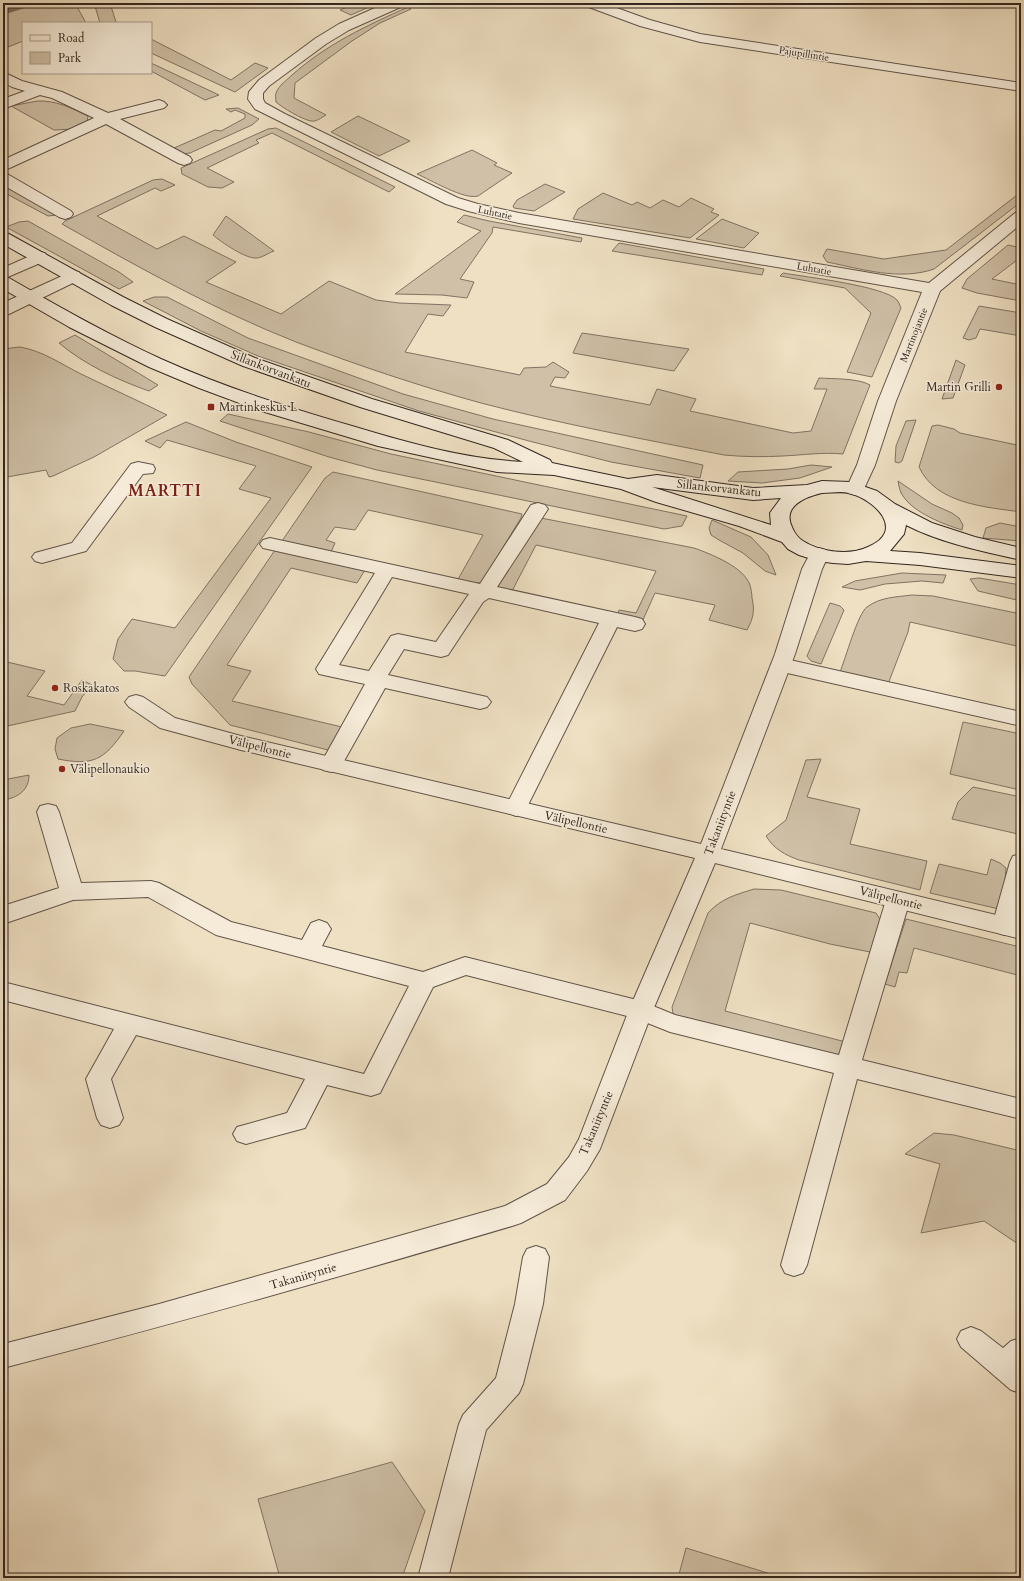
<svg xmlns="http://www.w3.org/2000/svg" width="1024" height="1581" viewBox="0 0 1024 1581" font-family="Cardo,serif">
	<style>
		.green { fill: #cfc0a7; stroke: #807363 }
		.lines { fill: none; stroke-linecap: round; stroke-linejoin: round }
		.stream { fill: #7d7060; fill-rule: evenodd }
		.service-casing { stroke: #615448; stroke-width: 2 }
		.minor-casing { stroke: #615448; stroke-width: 2 }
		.tertiary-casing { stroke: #615448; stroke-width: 2 }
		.secondary-casing { stroke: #32261f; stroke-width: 2 }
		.service { fill: #f5ebd8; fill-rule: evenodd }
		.minor { fill: #f5ebd8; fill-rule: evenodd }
		.tertiary { fill: #f5ebd8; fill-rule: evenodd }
		.secondary { fill: #f5ebd8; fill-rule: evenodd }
		.poi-dot { fill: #8f2418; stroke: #f5ebd8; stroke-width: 1.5 }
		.labels { text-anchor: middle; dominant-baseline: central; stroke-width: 3; stroke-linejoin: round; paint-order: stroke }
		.far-street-label { font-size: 10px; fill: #32261f; stroke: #f5ebd8 }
		.street-label { font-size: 12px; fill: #32261f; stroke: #f5ebd8 }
		.poi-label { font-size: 12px; fill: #32261f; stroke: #f5ebd8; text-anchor: start }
		.district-label { font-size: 16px; font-weight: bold; letter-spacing: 1px; fill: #7a1f14; stroke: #f5ebd8 }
	</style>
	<rect width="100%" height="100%" fill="#efe0c3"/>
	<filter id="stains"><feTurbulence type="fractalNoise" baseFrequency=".005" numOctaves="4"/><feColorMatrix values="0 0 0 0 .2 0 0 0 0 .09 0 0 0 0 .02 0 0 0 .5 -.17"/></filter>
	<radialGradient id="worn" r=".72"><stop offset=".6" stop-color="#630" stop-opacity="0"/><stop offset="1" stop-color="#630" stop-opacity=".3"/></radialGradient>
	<path class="green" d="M 3,3 L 75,3 L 86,23 L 23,23 L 23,41 L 3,49 Z
		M 94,3 L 110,3 L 116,22 L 119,23 L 100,23 Z
		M 356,3 L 378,3 L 351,15 L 340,10 Z
		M 408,7 L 411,9 L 380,23 L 352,41 L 295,83 L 294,98 L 326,115 C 321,118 316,122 311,121 C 301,119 283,108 276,102 C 276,99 275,95 276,93 C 279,85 287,80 292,75 C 327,44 366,26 408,7 Z
		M 151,39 L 231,80 L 255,63 L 268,68 L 235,92 L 151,53 Z
		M 151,63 L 219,95 L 205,100 L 151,71 Z
		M 37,101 C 56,100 71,108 88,116 L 87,122 L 73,129 L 54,130 L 11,106 Z
		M 238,108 L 259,119 L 252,125 L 190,153 L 181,154 L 172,149 L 215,130 L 221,131 L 245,118 L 245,114 L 235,110 L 231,112 L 226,109 Z
		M 358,116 L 410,141 L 379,156 L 331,132 Z
		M 276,128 L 395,187 L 389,192 L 272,133 L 256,140 L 259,143 L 207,168 L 234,182 L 222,188 L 208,187 L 182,174 L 181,168 L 268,129 Z
		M 472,150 L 497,163 L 494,165 L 512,173 L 478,196 C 464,200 431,180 417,174 Z
		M 162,179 L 175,185 L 161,191 L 155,188 L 97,216 L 157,249 L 184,236 L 236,262 L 206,282 L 281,314 L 329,281 L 376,300 L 399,303 L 451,305 L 443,316 L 428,314 L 405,352 L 520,375 L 524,368 L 546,367 L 553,362 L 569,372 L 565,378 L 555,377 L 550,386 L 650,405 L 657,389 L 696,399 L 690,411 L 793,433 L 811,431 L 827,389 L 814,389 L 819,378 C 833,379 858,378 870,385 L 843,454 C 822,452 804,455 783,456 C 764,457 744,457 724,455 C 643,439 561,424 481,403 C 419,386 357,365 296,342 C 215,310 138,267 62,224 L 65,221 L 153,180 Z
		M 3,183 L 57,215 L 48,216 L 3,192 Z
		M 545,184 L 565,192 L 534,211 L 514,208 L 513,206 L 517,200 Z
		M 1021,192 L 1021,202 L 934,269 C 900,281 861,269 827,262 L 823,256 L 827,249 L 884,259 L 946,250 Z
		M 603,193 L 632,205 L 637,202 L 650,208 L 663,200 L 679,207 L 691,198 L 714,209 L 711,212 L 719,215 L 690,238 L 573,219 L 578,209 Z
		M 464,215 L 489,221 L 582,238 L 581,242 L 493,227 L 492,233 L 460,279 L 474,282 L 467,298 L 442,295 L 395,294 L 481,231 L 457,222 Z
		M 226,216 L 274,251 C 268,253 262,258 256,258 C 246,259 221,242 213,235 Z
		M 722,219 L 759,233 L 744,248 L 696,239 Z
		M 28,221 L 119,272 L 133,282 L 119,289 L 6,227 L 19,222 Z
		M 619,243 L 764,269 L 762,275 L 612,251 Z
		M 1008,245 L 1021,248 L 1021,257 L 992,279 L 1021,285 L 1021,301 L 977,293 L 962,288 L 967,279 Z
		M 783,273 C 806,277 884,286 897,300 C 899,302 900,306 901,308 L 872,377 L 847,372 L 871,313 L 845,288 L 780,276 Z
		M 154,297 L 167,297 L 248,338 L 403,394 L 493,419 L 703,465 L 700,478 L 611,462 L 529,441 L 419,411 L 258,356 L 201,331 L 143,301 Z
		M 979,306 L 1021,313 L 1021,336 L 980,329 L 976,338 L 969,340 L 963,338 Z
		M 582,333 L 689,349 L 674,371 L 573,353 Z
		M 75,335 L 158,385 L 149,391 C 118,380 85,365 59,343 Z
		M 20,347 C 43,351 61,364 81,374 C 110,388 139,401 167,415 L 94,457 L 53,476 L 49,477 L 46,470 L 7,477 L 6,471 L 3,471 L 3,349 Z
		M 956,360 L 965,365 L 953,398 L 942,399 Z
		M 228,414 L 309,432 L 391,454 L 687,516 L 682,526 L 664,529 L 377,470 L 329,457 L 220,421 Z
		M 916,420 L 902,461 L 899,463 L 895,462 L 896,446 L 906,421 Z
		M 186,422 L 236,442 L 312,467 L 165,676 L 135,671 L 124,671 L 113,659 L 118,639 L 132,619 L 175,628 L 271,498 L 239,489 L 256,466 L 167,440 L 160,448 L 145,441 Z
		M 938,425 L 954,429 L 960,433 L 1017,445 L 1021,433 L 1021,512 C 986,507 936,504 919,467 L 932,426 Z
		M 811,465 L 832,467 L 800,478 L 762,483 L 728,481 L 738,472 L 788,469 Z
		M 333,472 L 522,514 L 521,518 L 481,583 L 457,581 L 483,535 L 368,510 L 355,530 L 335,527 L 326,540 L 335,543 L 331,552 L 282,541 L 325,478 Z
		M 898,481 L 932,504 L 952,513 L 959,518 L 963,525 L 962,530 C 943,524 914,513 903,496 C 900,493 899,486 898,481 Z
		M 541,518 L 694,548 C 711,554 744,567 750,585 C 751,589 752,594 752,598 C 755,611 753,619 747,630 L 709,620 L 715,605 L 655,593 L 642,622 L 617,616 L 619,610 L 636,613 L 656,571 L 536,545 L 511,593 L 497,588 Z
		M 712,520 L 751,537 L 768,555 L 776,575 L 765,571 L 743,553 L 719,540 L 711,535 L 709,528 Z
		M 1000,523 L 1021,527 L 1021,541 L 983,538 L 986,528 Z
		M 275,550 L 365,570 L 357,583 L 291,568 L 227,665 L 251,671 L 232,701 L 342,727 L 328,750 L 230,725 L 192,684 L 189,677 Z
		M 902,573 L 946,575 L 943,583 L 922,581 L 885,584 L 860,590 L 842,587 L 855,581 Z
		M 979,578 L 1021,585 L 1021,601 L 978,591 L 970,579 Z
		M 912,595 L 933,596 L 1021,614 L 1021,647 L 910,622 L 908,632 L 888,684 L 840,672 C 845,660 858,613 867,607 C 880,597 897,597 912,595 Z
		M 830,603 L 840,606 L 844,610 L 821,664 L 811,661 L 807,656 Z
		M 3,661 L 45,671 L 27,696 L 64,705 L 82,680 L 92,685 L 82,697 L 75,711 L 3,727 Z
		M 963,722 L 1021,734 L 1021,785 L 1020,790 L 950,774 Z
		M 90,724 L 124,731 C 104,760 93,766 58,759 L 55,749 L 57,738 L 71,728 Z
		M 821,759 L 807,797 L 860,809 L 850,844 L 927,861 L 920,890 L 799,860 C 785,855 774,849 766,836 L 786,820 L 806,760 Z
		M 29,775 C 29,790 18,798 3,800 L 3,780 Z
		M 973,787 L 1021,797 L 1021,825 L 1018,834 L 952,819 L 958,802 Z
		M 991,859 L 1000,863 L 1006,868 L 1004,895 L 999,909 L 930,893 L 939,864 L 987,875 Z
		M 754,889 L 781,890 L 876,913 L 881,921 L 875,953 L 830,944 L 750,923 L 725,1011 L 846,1042 L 844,1052 L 835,1056 L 682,1019 L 673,1014 L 672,1007 L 708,913 C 722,898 735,895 754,889 Z
		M 906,919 L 1020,947 L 1021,976 L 914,948 L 907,973 L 899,972 L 895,987 L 885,984 Z
		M 934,1133 L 954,1135 L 1021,1151 L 1021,1246 L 984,1221 L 921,1233 L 940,1164 L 905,1154 Z
		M 392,1462 L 425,1511 L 402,1578 L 280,1578 L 258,1499 Z
		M 686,1548 L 784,1578 L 678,1578 Z"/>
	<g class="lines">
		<path class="stream" d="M 22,3 L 35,3 L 34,5 L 3,15 L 3,9 Z"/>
		<defs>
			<path id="service" d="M 3,72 L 22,81 L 62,92 L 108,113 L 159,100 L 164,102 L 167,105 L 164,108 L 120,119 L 190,157 L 192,160 L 190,163 L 184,165 L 178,163 L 106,124 L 3,171 L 3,160 L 94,118 L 52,98 L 40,95 L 3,109 L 3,99 L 25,91 L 12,87 L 3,82 Z
				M 3,173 L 9,175 L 71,211 L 73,214 L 71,217 L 65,219 L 59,217 L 3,185 Z
				M 138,462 L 153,465 L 155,469 L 153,473 L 143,474 L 86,551 L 42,563 L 35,561 L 32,557 L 35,553 L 72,543 L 131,464 Z
				M 538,503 L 545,505 L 548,509 L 497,587 L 635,617 L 642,619 L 645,624 L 642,629 L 635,631 L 617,627 L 524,813 L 516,816 L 508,813 L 505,808 L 599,623 L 489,598 L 483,602 L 448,655 L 441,657 L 404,649 L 388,675 L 487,697 L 491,702 L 487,707 L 480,709 L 385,688 L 339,770 L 331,772 L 323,770 L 320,765 L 365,684 L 319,674 L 316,669 L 375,573 L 263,548 L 260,544 L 263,540 L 270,538 L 480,584 L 531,505 ZM 392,577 L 469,594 L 436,642 L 398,634 L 391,636 L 369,671 L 339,665 Z
				M 781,658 L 1021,712 L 1021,726 L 774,670 L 771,665 L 774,660 Z
				M 48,804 L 56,806 L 59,812 L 81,883 L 151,881 L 159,883 L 231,922 L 302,940 L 311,923 L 319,920 L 327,923 L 331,929 L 322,946 L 423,972 L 465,957 L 641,1001 L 675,1015 L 839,1055 L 886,900 L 890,894 L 898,892 L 906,894 L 910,900 L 862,1060 L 1021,1099 L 1021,1119 L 857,1079 L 807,1265 L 803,1273 L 794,1276 L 785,1273 L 781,1265 L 834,1073 L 670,1032 L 635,1018 L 466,975 L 433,987 L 380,1093 L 371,1096 L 327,1085 L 305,1128 L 246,1144 L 237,1141 L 233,1134 L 237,1127 L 287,1113 L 305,1079 L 136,1035 L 111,1079 L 123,1118 L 119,1125 L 110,1128 L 101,1125 L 97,1118 L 86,1079 L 114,1029 L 3,1000 L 3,982 L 364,1074 L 409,986 L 216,935 L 148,897 L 73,900 L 3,924 L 3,906 L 59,888 L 37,812 L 40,806 Z
				M 1021,854 C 1021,879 1024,909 1012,932 L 1004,935 L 996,932 L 992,926 L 1010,862 L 1013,856 Z
				M 536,1246 L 545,1249 L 549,1257 L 543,1304 L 523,1384 L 519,1393 L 486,1430 L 448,1578 L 418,1578 L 459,1424 L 463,1415 L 496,1378 L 515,1304 L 523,1257 L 527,1249 Z
				M 971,1327 L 981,1331 L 1003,1348 L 1011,1341 L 1021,1338 L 1021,1393 L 1011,1390 L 961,1347 L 957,1339 L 961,1331 Z"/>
			<path id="minor" d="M 386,3 L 405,3 L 403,6 L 349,30 L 326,44 L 269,86 L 263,93 L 263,99 L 265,103 L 285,114 L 458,198 L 478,204 L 519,213 L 929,283 L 1015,213 L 1021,211 L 1021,224 L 940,291 L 896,401 L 875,465 L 862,493 L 855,495 L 848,493 L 846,489 L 857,465 L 878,401 L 922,292 L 519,223 L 468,211 L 446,204 L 255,109 L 248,99 L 249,92 L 259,80 L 316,38 L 339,24 Z
				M 584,3 L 603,3 L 650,20 L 700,34 L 1021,83 L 1021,91 L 700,42 L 640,26 L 586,6 Z
				M 819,548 L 826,550 L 829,554 L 822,569 L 795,654 L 721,849 L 1021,921 L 1021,939 L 715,863 L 653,1010 L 600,1149 L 587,1171 L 565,1200 L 521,1223 L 512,1226 C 343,1276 174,1324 3,1368 L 3,1344 L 159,1304 L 505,1206 L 547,1184 L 569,1157 L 579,1139 L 629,1010 L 695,858 L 241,750 L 160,728 L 129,707 L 125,702 L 129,697 L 136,695 L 143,697 L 175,718 L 241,736 L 701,844 L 775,654 L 802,569 L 812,550 Z"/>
			<path id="tertiary" d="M 39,252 L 45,253 L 47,257 L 45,261 L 3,279 L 3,268 Z
				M 73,271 L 79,272 L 81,276 L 79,280 L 9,314 L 3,315 L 3,303 Z"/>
			<path id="secondary" d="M 3,232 L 9,234 L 123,297 L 167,319 L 255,358 L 372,399 L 508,440 L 550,460 L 552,463 L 628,479 L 657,475 L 753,488 L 807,485 L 822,481 L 851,482 L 877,491 L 895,504 L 932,523 L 975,537 L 1021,548 L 1021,560 C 982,551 941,543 906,525 L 904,534 L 890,551 L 920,553 L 1021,566 L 1021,578 L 920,565 L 866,561 L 848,564 L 833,563 L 818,561 L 799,555 L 788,549 L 782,542 L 739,526 L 656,502 L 621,489 L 554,475 L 497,472 L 378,446 L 258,410 L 199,388 L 149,367 L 69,327 L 3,289 L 3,277 L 9,278 C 59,307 109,335 161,359 C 223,387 287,407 352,426 C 408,443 465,459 523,462 L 494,448 L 360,407 L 243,366 L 155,327 L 111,305 L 3,244 ZM 652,487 L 753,500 L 781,498 L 770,513 L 771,525 ZM 822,493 C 831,493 841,491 849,493 C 876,500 906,531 868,547 C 849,556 820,552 803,541 C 798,538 794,532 792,527 C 782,506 805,497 822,493 Z"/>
		</defs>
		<use href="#service" class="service-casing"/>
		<use href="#minor" class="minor-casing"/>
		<use href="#tertiary" class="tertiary-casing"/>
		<use href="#secondary" class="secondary-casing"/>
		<use href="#service" class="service"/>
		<use href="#minor" class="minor"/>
		<use href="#tertiary" class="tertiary"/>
		<use href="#secondary" class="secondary"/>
	</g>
	<g class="poi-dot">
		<circle cx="999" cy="387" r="4"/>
		<rect x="207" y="403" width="8" height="8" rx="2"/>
		<circle cx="55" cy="688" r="4"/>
		<circle cx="62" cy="769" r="4"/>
	</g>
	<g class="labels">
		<g class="far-street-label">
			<text transform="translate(804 54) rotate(9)">Pajupillintie</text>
			<text transform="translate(495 213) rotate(12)">Luhtatie</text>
			<text transform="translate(814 269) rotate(10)">Luhtatie</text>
			<text transform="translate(914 335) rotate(-68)">Martinojantie</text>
		</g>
		<g class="street-label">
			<text transform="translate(271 369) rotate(21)">Sillankorvankatu</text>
			<text transform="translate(719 488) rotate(6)">Sillankorvankatu</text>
			<text transform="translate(260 747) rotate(14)">Välipellontie</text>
			<text transform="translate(576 822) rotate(13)">Välipellontie</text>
			<text transform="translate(720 823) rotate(-69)">Takaniityntie</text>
			<text transform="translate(891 898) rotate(14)">Välipellontie</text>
			<text transform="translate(596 1123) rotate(-67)">Takaniityntie</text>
			<text transform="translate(303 1276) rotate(-16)">Takaniityntie</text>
		</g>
		<g class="poi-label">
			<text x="991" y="387" text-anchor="end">Martin Grilli</text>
			<text x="219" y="407">Martinkeskus L</text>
			<text x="63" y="688">Roskakatos</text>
			<text x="70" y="769">Välipellonaukio</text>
		</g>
		<g class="district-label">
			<text x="165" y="491">MARTTI</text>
		</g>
	</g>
	<rect width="1024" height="1581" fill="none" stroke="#efe0c3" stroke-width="16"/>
	<rect x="4" y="4" width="1016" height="1573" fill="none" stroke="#32261f" stroke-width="2"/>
	<rect x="8" y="8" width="1008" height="1565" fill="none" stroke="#32261f"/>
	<rect x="22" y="22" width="130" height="52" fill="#f5ebd8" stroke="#a79c8e"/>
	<rect x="30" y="35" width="20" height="6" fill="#f5ebd8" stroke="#a79c8e"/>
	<text x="58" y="42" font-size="12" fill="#32261f">Road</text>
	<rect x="30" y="52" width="20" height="12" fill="#cfc0a7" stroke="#a79c8e"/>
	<text x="58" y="62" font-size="12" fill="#32261f">Park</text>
	<rect width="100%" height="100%" filter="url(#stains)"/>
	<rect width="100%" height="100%" fill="url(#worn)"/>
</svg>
